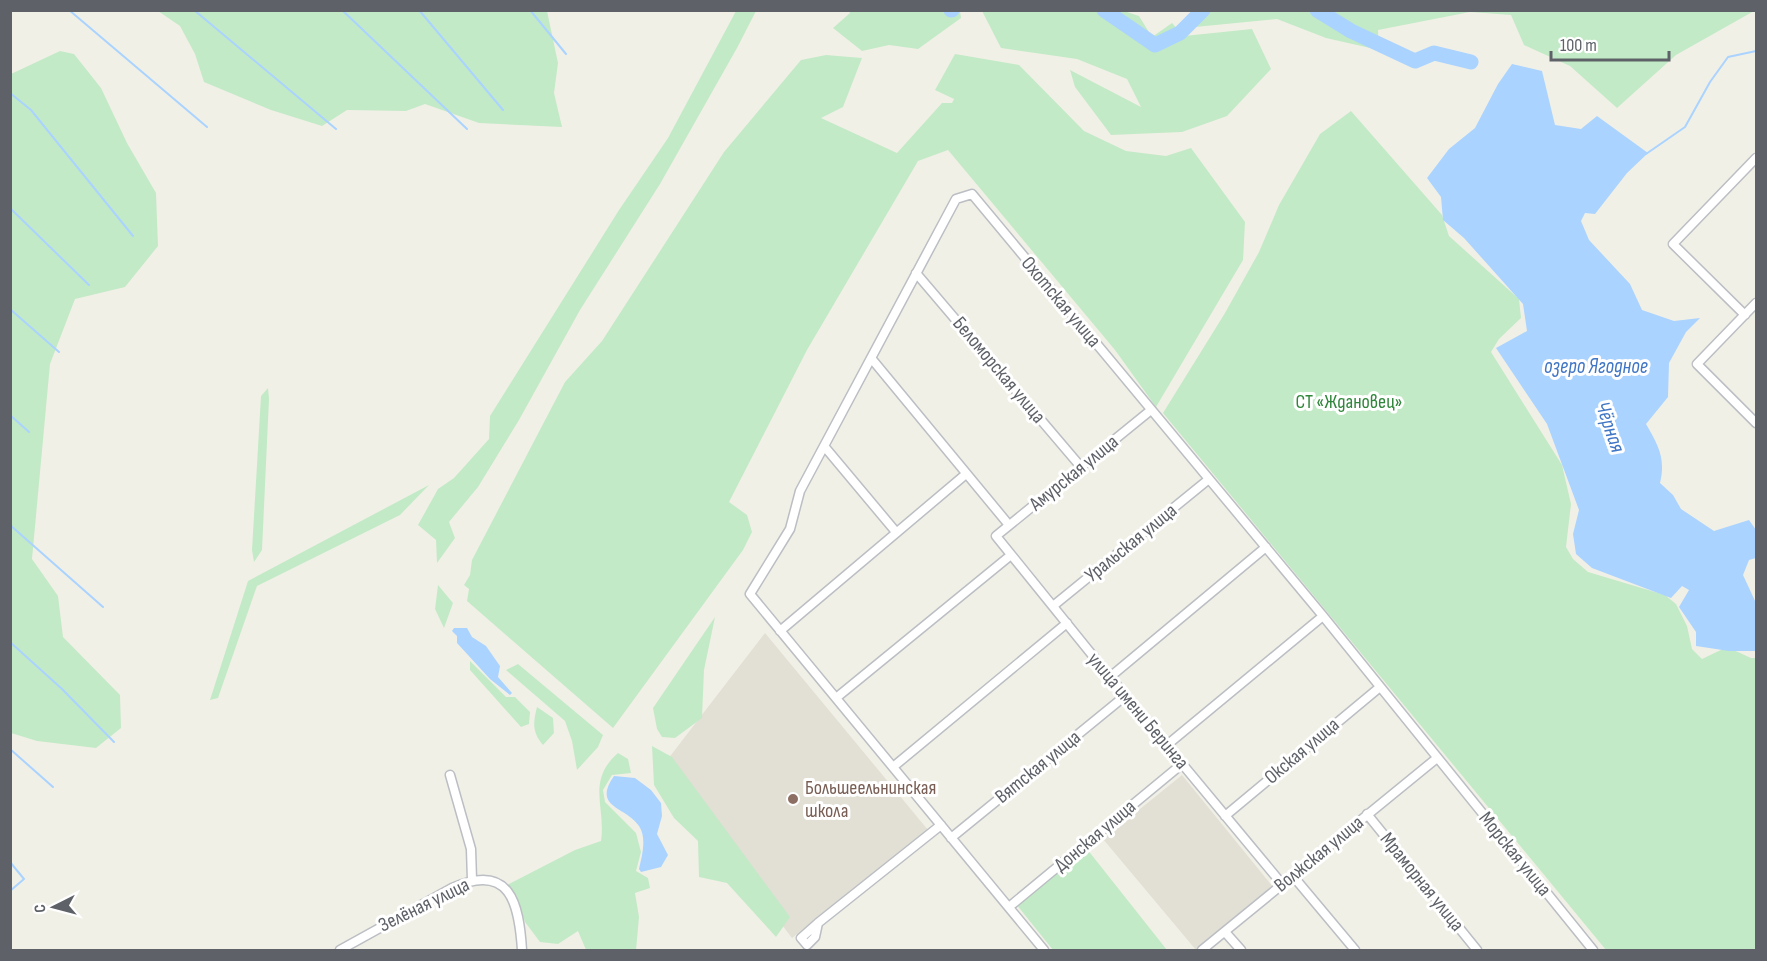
<svg xmlns="http://www.w3.org/2000/svg" width="1767" height="961" viewBox="0 0 1767 961" font-family="'Sofia Sans Condensed',sans-serif">
	<style>
		.education { fill: #e2dfd5 }
		.green { fill: #c3eac6 }
		.water { fill: #aad3ff }
		.lines { fill: none; stroke-linecap: round; stroke-linejoin: round }
		.stream { stroke: #aad3ff; stroke-width: 2 }
		.river { stroke: #aad3ff; stroke-width: 15 }
		.minor-casing { stroke: #bbbec3; stroke-width: 11 }
		.minor { stroke: #fff; stroke-width: 8 }
		.education-dot { fill: #8d6e63; stroke: #fff; stroke-width: 2 }
		.labels { text-anchor: middle; dominant-baseline: central; stroke-width: 6; stroke-linejoin: round; paint-order: stroke }
		.street-label { font-size: 20px; fill: #5e6268; stroke: #fff }
		.park-label { font-size: 20px; fill: #30863a; stroke: #fff }
		.education-label { font-size: 20px; fill: #785e54; stroke: #fff; text-anchor: start }
		.water-label { font-size: 21px; font-style: italic; fill: #4076c4; stroke: #fff }
	</style>
	<rect width="100%" height="100%" fill="#f1f0e7"/>
	<path class="education" d="M 765,633 L 928,830 L 792,938 L 661,768 Z
		M 1182,775 L 1273,887 L 1196,950 L 1103,839 Z"/>
	<path class="green" d="M 158,11 L 547,11 L 558,63 L 554,93 L 562,127 L 479,123 L 425,104 L 406,111 L 347,110 L 322,126 L 271,110 L 204,82 L 195,54 L 180,26 Z
		M 736,11 L 756,11 L 737,48 L 660,184 L 580,310 L 519,420 L 478,487 L 449,522 L 455,538 L 437,563 L 436,540 L 418,525 L 438,489 L 454,478 L 489,439 L 490,416 L 619,210 L 668,138 Z
		M 849,11 L 960,11 L 961,18 L 918,49 L 889,45 L 862,51 L 833,28 L 850,13 Z
		M 982,11 L 1124,11 L 1139,16 L 1152,37 L 1172,23 L 1184,36 L 1252,29 L 1271,69 L 1227,116 L 1182,132 L 1111,135 L 1075,87 L 1070,70 L 1141,107 L 1127,79 L 1077,59 L 1001,48 Z
		M 1192,11 L 1192,10 L 1754,11 L 1676,55 L 1617,108 L 1570,66 L 1524,45 L 1511,15 L 1470,12 L 1378,30 L 1379,50 L 1326,38 L 1277,19 L 1195,27 Z
		M 60,51 L 74,54 L 101,88 L 127,143 L 156,193 L 158,246 L 125,287 L 75,299 L 50,364 L 32,559 L 58,596 L 63,637 L 120,695 L 121,728 L 96,748 L 37,741 L 11,733 L 11,74 Z
		M 955,54 L 1019,65 L 1084,131 L 1126,151 L 1166,156 L 1191,148 L 1245,222 L 1243,260 L 1156,407 L 1115,350 L 948,150 L 918,161 L 807,350 L 729,502 L 747,515 L 752,532 L 743,550 L 613,728 L 467,601 L 469,589 L 464,585 L 470,575 L 472,560 L 565,382 L 602,341 L 724,152 L 801,60 L 826,55 L 862,58 L 843,107 L 821,118 L 897,153 L 942,103 L 952,103 L 954,99 L 935,90 Z
		M 1351,111 L 1442,215 L 1449,236 L 1519,299 L 1521,318 L 1499,339 L 1491,352 L 1562,465 L 1571,504 L 1566,547 L 1573,559 L 1588,572 L 1665,595 L 1676,604 L 1687,626 L 1692,649 L 1702,659 L 1727,647 L 1751,658 L 1756,658 L 1756,950 L 1606,950 L 1163,413 L 1225,313 L 1259,252 L 1279,205 L 1320,134 Z
		M 268,388 L 269,399 L 262,550 L 254,562 L 252,550 L 261,396 Z
		M 429,485 L 400,515 L 257,586 L 218,698 L 210,700 L 248,581 Z
		M 438,585 L 453,603 L 444,628 L 435,609 Z
		M 715,617 L 704,670 L 702,718 L 675,738 L 662,737 L 657,729 L 653,708 Z
		M 470,661 L 506,697 L 515,697 L 530,712 L 529,724 L 521,727 L 470,670 Z
		M 518,664 L 603,735 L 598,747 L 577,770 L 572,741 L 565,721 L 506,670 Z
		M 537,707 L 553,718 L 554,733 L 543,745 C 532,732 533,723 537,707 Z
		M 652,746 L 672,757 L 790,917 L 776,937 L 727,883 L 699,877 L 698,841 L 674,818 L 654,785 Z
		M 618,753 L 628,759 L 631,773 L 612,775 L 603,790 L 605,802 L 636,833 L 641,852 L 636,871 L 648,878 L 650,888 L 635,893 L 639,917 L 636,950 L 586,950 L 578,931 L 558,944 L 540,942 L 525,922 L 516,895 L 507,885 L 575,850 L 601,841 C 606,807 586,781 618,753 Z
		M 1087,849 L 1167,950 L 1053,950 L 1016,904 Z"/>
	<path class="water" d="M 1512,64 L 1542,71 L 1555,125 L 1581,129 L 1597,116 L 1648,153 L 1627,173 L 1595,214 L 1585,213 L 1581,221 L 1589,240 L 1630,284 L 1642,310 L 1674,321 L 1700,318 L 1686,332 L 1669,363 L 1668,397 L 1646,424 C 1658,445 1666,458 1660,483 L 1673,495 L 1681,509 L 1714,531 L 1749,520 L 1756,530 L 1756,558 L 1749,560 L 1743,575 L 1756,603 L 1756,651 L 1729,651 L 1696,646 L 1696,632 L 1679,607 L 1689,590 L 1682,586 L 1671,598 L 1592,568 L 1576,554 L 1573,534 L 1579,510 L 1547,424 L 1496,348 L 1527,331 L 1523,304 L 1464,238 L 1443,220 L 1441,197 L 1427,178 L 1449,149 L 1475,128 L 1498,84 Z
		M 454,628 L 467,628 L 472,637 L 486,646 L 500,666 L 498,677 L 512,693 L 510,695 L 490,679 L 457,643 L 457,636 L 452,631 Z
		M 614,776 L 635,778 L 651,790 L 661,803 L 662,816 L 657,834 L 668,855 L 661,867 L 641,872 L 639,869 C 642,856 647,838 639,826 C 625,806 592,808 614,776 Z"/>
	<g class="lines">
		<path class="stream" d="M 69,10 L 207,127
			M 194,10 L 336,129
			M 342,10 L 467,129
			M 419,10 L 503,110
			M 530,10 L 566,54
			M 10,93 L 31,110 L 133,236
			M 1646,154 L 1685,127 L 1710,82 L 1728,57 L 1756,51
			M 10,208 L 89,285
			M 10,309 L 59,352
			M 10,415 L 29,432
			M 10,525 L 103,607
			M 10,642 L 62,689 L 114,742
			M 10,749 L 53,787
			M 10,862 L 24,879 L 10,891"/>
		<path class="river" d="M 951,10 L 952,10
			M 1104,10 L 1155,45 L 1180,33 L 1203,10
			M 1317,10 L 1351,31 L 1415,61 L 1434,53 L 1471,62"/>
		<defs>
			<path id="minor" d="M 916,273 L 1081,467
				M 1756,303 L 1697,364 L 1756,423
				M 1745,315 L 1673,244 L 1756,158
				M 871,358 L 1009,525
				M 1151,410 L 996,536 L 1110,677 L 1282,884
				M 824,446 L 896,532
				M 1053,606 L 1209,479
				M 780,631 L 966,474
				M 1110,677 L 1266,547
				M 836,698 L 1011,555
				M 1167,745 L 1323,616
				M 893,767 L 1067,623
				M 450,775 L 471,849 L 472,880
				M 1367,814 L 1477,950
				M 1225,816 L 1380,687
				M 951,838 L 1125,696
				M 1293,876 L 1355,950
				M 1009,907 L 1182,764
				M 818,923 L 815,937 L 807,945 L 801,938 L 818,923 L 941,825
				M 1225,932 L 1241,950
				M 340,950 L 452,888 C 510,862 519,903 522,950
				M 1044,950 L 750,594 L 790,529 L 800,491 L 956,199 L 972,194 L 1323,616 L 1593,950
				M 1202,950 L 1437,758"/>
		</defs>
		<use href="#minor" class="minor-casing"/>
		<use href="#minor" class="minor"/>
	</g>
	<circle class="education-dot" cx="793" cy="799" r="6"/>
	<g class="labels">
		<g class="street-label">
			<text transform="translate(1061 302) rotate(50)">Охотская улица</text>
			<text transform="translate(999 370) rotate(50)">Беломорская улица</text>
			<text transform="translate(1074 473) rotate(-39)">Амурская улица</text>
			<text transform="translate(1131 543) rotate(-39)">Уральская улица</text>
			<text transform="translate(1138 711) rotate(50)">улица имени Беринга</text>
			<text transform="translate(1302 751) rotate(-40)">Окская улица</text>
			<text transform="translate(1038 767) rotate(-39)">Вятская улица</text>
			<text transform="translate(1095 836) rotate(-40)">Донская улица</text>
			<text transform="translate(1319 854) rotate(-39)">Волжская улица</text>
			<text transform="translate(1515 854) rotate(51)">Морская улица</text>
			<text transform="translate(1422 882) rotate(51)">Мраморная улица</text>
			<text transform="translate(424 905) rotate(-26)">Зелёная улица</text>
		</g>
		<g class="park-label">
			<text x="1349" y="402">СТ «Ждановец»</text>
		</g>
		<g class="education-label">
			<text x="805" y="788">Большеельнинская<tspan x="805" dy="23">школа</tspan></text>
		</g>
		<g class="water-label">
			<text x="1596" y="366">озеро Ягодное</text>
			<text transform="translate(1610 427) rotate(71)">Чёрная</text>
		</g>
	</g>
	<rect width="1767" height="961" fill="none" stroke="#5e6268" stroke-width="24"/>
	<g transform="translate(54 907) rotate(264)" stroke="#ffffff" stroke-width="4.5" paint-order="stroke">
	<path d="M0-4.5L10 22L0 15L-10 22Z" fill="#5e6268"/>
	<text y="-9" font-size="16" font-weight="bold" text-anchor="middle" fill="#5e6268">С</text>
	</g>
	<path d="M1551 51v9h118v-9" fill="none" stroke="#5e6268" stroke-width="3"/>
	<text x="1560" y="51" font-size="18" fill="#5e6268" stroke="#ffffff" stroke-width="4.5" paint-order="stroke">100 m</text>
</svg>
